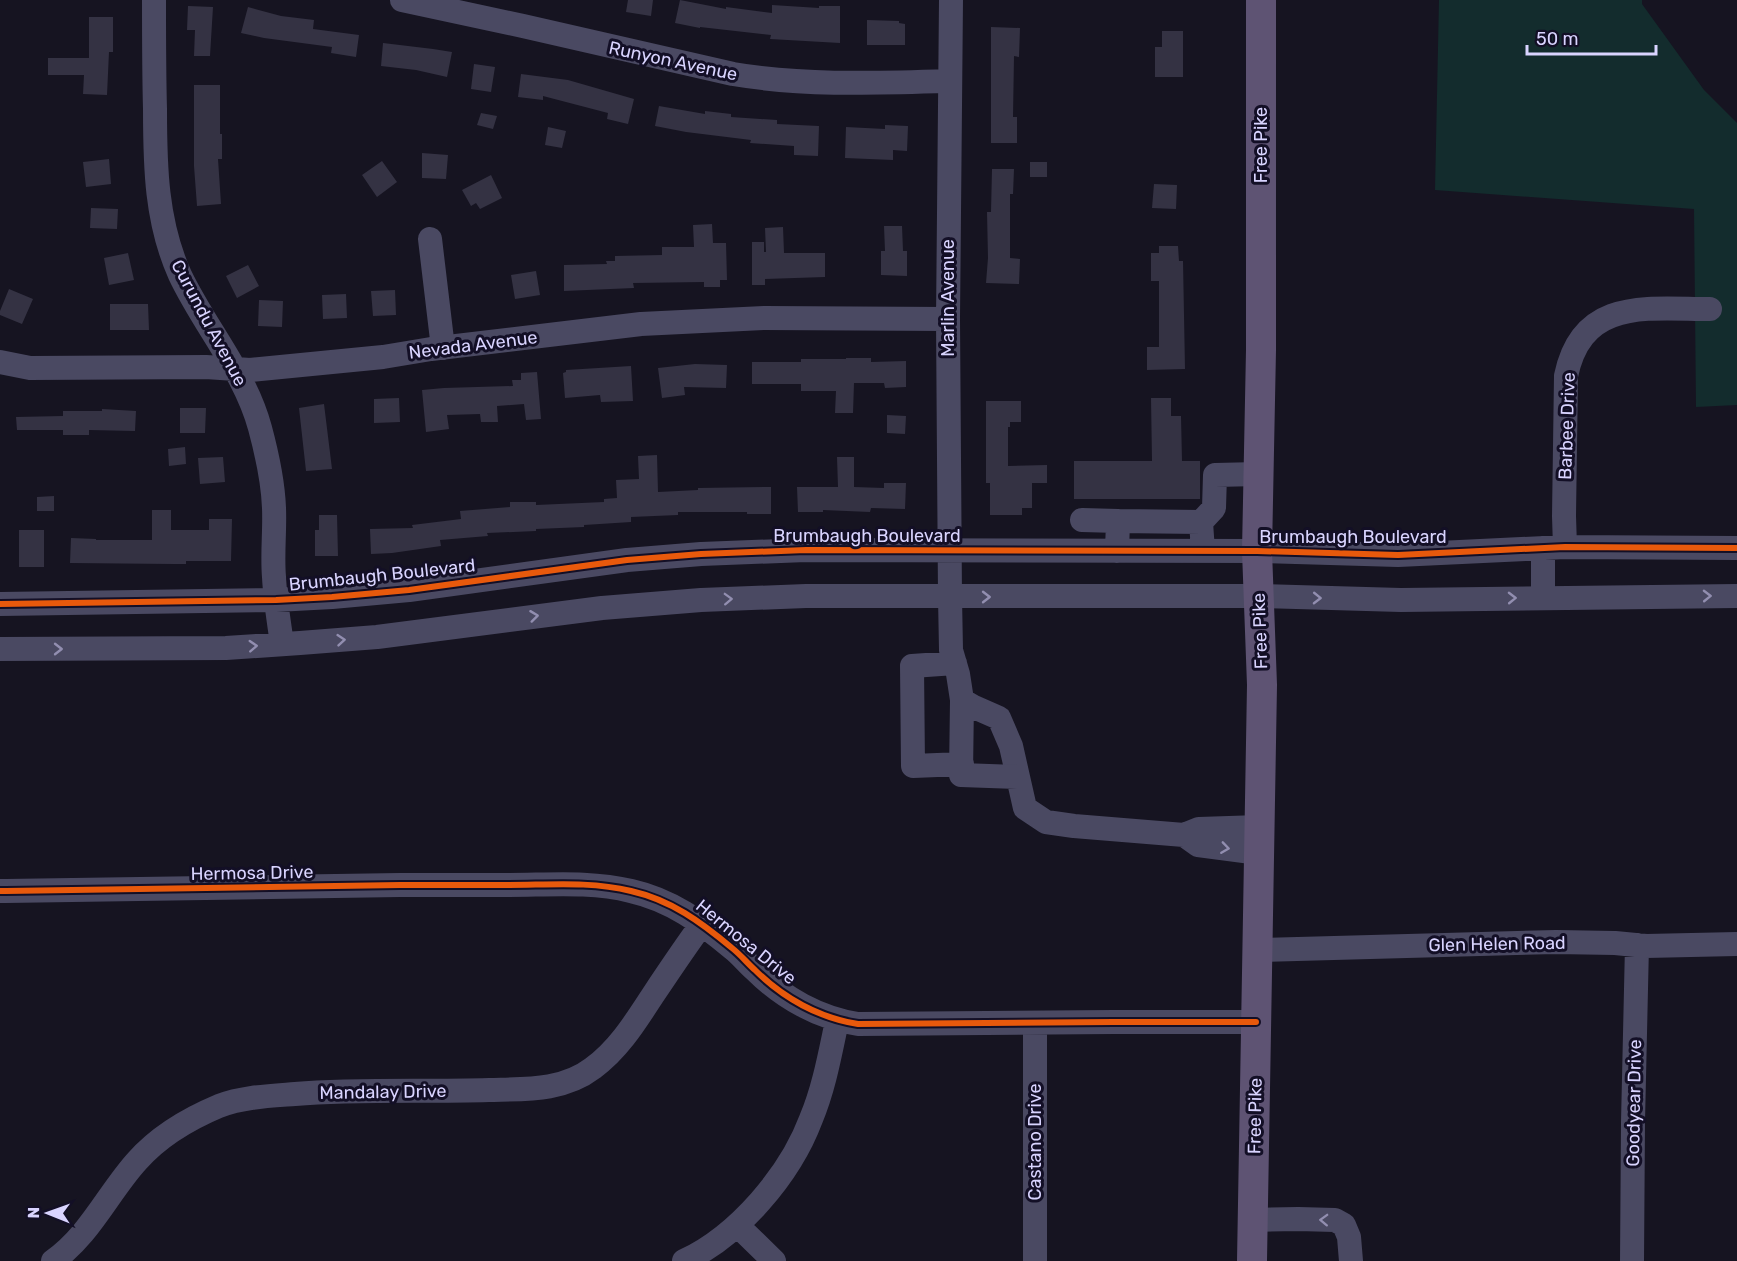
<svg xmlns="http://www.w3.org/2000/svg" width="1737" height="1261" viewBox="0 0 1737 1261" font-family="Rubik,sans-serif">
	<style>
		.green { fill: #132c2d }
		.building { fill: #343243 }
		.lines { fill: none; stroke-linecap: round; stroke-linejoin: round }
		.minor { stroke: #4a4962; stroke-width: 24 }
		.major { stroke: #5e5373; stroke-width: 30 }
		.cycleway-casing { stroke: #130f26; stroke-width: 10 }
		.cycleway { stroke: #e8590c; stroke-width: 6 }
		.oneway { stroke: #928eb0 }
		.labels { text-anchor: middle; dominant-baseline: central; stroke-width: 6; stroke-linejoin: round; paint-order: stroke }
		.street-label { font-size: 18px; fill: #d9d4ff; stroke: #130f26 }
	</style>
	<rect width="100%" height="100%" fill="#161421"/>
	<path class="green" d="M 1439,0 L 1642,0 L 1642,4 L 1704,90 L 1737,123 L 1737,405 L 1696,407 L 1694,209 L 1435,190 Z"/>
	<path class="building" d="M 628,0 L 653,0 L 651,16 L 626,12 Z
		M 680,0 L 726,9 L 726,7 L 772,13 L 772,5 L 819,8 L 819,6 L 840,6 L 840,43 L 770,39 L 771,35 L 700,27 L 700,28 L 675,23 Z
		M 188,6 L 213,7 L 210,56 L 194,56 L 195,30 L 187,30 Z
		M 248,7 L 281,16 L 314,20 L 313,29 L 359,35 L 356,57 L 331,53 L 332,47 L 264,38 L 241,33 Z
		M 89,17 L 113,17 L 113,52 L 109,52 L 107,95 L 83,94 L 84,75 L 48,75 L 48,58 L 89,58 Z
		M 867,20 L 899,21 L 899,23 L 905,24 L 905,45 L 867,45 Z
		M 991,27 L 1020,28 L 1019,57 L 1014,56 L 1013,117 L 1017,117 L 1017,143 L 991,143 Z
		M 1162,31 L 1183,31 L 1183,77 L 1155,77 L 1155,47 L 1162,47 Z
		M 383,43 L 433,49 L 452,52 L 447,77 L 416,70 L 381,66 Z
		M 474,64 L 495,67 L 491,92 L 471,89 Z
		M 521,74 L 568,80 L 634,99 L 628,124 L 607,119 L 608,113 L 543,96 L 543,100 L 518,97 Z
		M 194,85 L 220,85 L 220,134 L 222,134 L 222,159 L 218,159 L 221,204 L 197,206 L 194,166 Z
		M 659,106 L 705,114 L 705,111 L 731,114 L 731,117 L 777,120 L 777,124 L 819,126 L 818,156 L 794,155 L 794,146 L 750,143 L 751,140 L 686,132 L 655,126 Z
		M 481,113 L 497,116 L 493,129 L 477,125 Z
		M 885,125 L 908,126 L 907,151 L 893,150 L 893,160 L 845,158 L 846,127 L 885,129 Z
		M 548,127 L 566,131 L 562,148 L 545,145 Z
		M 422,153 L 448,155 L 446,179 L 422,178 Z
		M 109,159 L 111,184 L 86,187 L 83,162 Z
		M 382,161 L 397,182 L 377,197 L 362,175 Z
		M 1030,162 L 1047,162 L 1047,177 L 1030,177 Z
		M 992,169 L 1014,169 L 1013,194 L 1010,194 L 1010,258 L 1020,259 L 1019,284 L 986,283 L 988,258 L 987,212 L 991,212 Z
		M 491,175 L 502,198 L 480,209 L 476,203 L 471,206 L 462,190 Z
		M 1154,184 L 1177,185 L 1176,209 L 1152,208 Z
		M 91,208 L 118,209 L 117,229 L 90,228 Z
		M 712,224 L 713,243 L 726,243 L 727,280 L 720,280 L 720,287 L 704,287 L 704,282 L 633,283 L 634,288 L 564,291 L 564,265 L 607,264 L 606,261 L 615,261 L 615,256 L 662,255 L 662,247 L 694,247 L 693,225 Z
		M 884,226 L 902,226 L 903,251 L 907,251 L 907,276 L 881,275 L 881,251 L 885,251 Z
		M 783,227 L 784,253 L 825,253 L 825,277 L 765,279 L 765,285 L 752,285 L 752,242 L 764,242 L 764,252 L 766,252 L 765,228 Z
		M 1159,246 L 1178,246 L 1179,261 L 1183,261 L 1185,369 L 1147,370 L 1147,347 L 1159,347 L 1159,281 L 1151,281 L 1151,253 L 1159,253 Z
		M 128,253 L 134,280 L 109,285 L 104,258 Z
		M 248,265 L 259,286 L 237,298 L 226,276 Z
		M 536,271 L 540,295 L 515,299 L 511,275 Z
		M 9,289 L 33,299 L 22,324 L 0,315 L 0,311 Z
		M 395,290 L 396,315 L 373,316 L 371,291 Z
		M 346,294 L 347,318 L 323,319 L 322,295 Z
		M 259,300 L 283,301 L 282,327 L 258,326 Z
		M 110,304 L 148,304 L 149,330 L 110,330 Z
		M 846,358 L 871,358 L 871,362 L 906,361 L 906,387 L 885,388 L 884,383 L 854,383 L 853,413 L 835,413 L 836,391 L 801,391 L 801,384 L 752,384 L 752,362 L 801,362 L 801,359 L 846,359 Z
		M 695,364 L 727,365 L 726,388 L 684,387 L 685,395 L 662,398 L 658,368 Z
		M 631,366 L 633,401 L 601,402 L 600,395 L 565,398 L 563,373 L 566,372 L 566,370 Z
		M 537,372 L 541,419 L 526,420 L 524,404 L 497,406 L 498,422 L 481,422 L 480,414 L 447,415 L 449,429 L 426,432 L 422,390 L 444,388 L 513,386 L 512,380 L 521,380 L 521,373 Z
		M 399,398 L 400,422 L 374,423 L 374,399 Z
		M 1151,398 L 1171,398 L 1171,416 L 1181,416 L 1182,461 L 1200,461 L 1200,499 L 1074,499 L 1074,461 L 1152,461 Z
		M 986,401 L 1021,401 L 1021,422 L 1010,422 L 1010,427 L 1008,427 L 1008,466 L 1047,465 L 1047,483 L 1032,483 L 1032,508 L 1022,508 L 1022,515 L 990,515 L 990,483 L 986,483 Z
		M 324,404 L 332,469 L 306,471 L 299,408 Z
		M 180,408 L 206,408 L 205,433 L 180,433 Z
		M 102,409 L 136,411 L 135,431 L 89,430 L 89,435 L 63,435 L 63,430 L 17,430 L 16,417 L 63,416 L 63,411 L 102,411 Z
		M 887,415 L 906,416 L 905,434 L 887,433 Z
		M 185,447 L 186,464 L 169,466 L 168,449 Z
		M 657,455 L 658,492 L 698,490 L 698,488 L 771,487 L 771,514 L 747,514 L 747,512 L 678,512 L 678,515 L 631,517 L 631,522 L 584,525 L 584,527 L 536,529 L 536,531 L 487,533 L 488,536 L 440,540 L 441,546 L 392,553 L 371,554 L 370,529 L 413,528 L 412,525 L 461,519 L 460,511 L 510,507 L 510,502 L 536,502 L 536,505 L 604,502 L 604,499 L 617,498 L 616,480 L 639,479 L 638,456 Z
		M 223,457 L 225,482 L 200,484 L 198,458 Z
		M 837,457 L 854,457 L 854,487 L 884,488 L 884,483 L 906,483 L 905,509 L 871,508 L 870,512 L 823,510 L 823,512 L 798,512 L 797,487 L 838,487 Z
		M 54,496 L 54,511 L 37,511 L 37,497 Z
		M 152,510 L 171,510 L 171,530 L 209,530 L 209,519 L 232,519 L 231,561 L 186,561 L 186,564 L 173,564 L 70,563 L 71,538 L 96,539 L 96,540 L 152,540 Z
		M 319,515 L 337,515 L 338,556 L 315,556 L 315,530 L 319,530 Z
		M 19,530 L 44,530 L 44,567 L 19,567 Z"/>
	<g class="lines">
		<path class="minor" d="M 154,0 C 154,36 154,73 155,109 C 155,166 156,222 180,275 C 204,326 245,372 260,428 C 267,454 273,481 274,508 C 275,531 272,554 274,577 C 275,599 279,622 282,644
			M 402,0 L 523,26 L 733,74 C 804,86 877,83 949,81
			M 951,0 L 948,319 L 950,597 L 951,650 L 958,674 L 962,700 L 974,707 L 999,718 L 1011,746 L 1025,808 L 1046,822 L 1074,826 L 1184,835
			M 430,239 L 443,348
			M 0,362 L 30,368 L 206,367 L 250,370 L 383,357 L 431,349 L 641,324 L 764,318 L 948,319
			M 1082,520 L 1118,521
			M 1201,522 L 1214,508 L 1215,475 L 1258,474
			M 1565,547 L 1564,516 L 1566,376 C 1582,297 1648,309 1710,309
			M 1543,548 L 1543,598
			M 1117,551 L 1118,521 L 1201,522 L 1203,551
			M 0,604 L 276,600 L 332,597 L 409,590 L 627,560 L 701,554 L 806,550 L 1257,551 L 1398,555 L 1565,547 L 1737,548
			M 0,649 L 226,648 L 300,643 L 377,637 L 602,608 L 701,600 L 806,596 L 1259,596 L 1401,600 L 1737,596
			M 955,663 L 912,666 L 913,766 L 962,764
			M 962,700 L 961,775 L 1017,777
			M 1259,853 L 1198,845 L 1184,835 L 1199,829 L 1259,827
			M 0,891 C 133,889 266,888 400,885 C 436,885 472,885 509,885 C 549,885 590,881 631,891 C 671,900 701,922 732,948 C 741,955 747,963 755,970 C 783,998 819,1018 858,1024 L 1114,1022 L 1256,1022
			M 1257,950 L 1556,942 L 1615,943 L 1646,946 L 1737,944
			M 1252,1220 L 1298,1219 L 1335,1220 L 1344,1225 L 1349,1237 L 1351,1261
			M 737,1225 L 774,1261
			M 53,1261 C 90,1235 108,1193 137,1161 C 160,1135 188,1119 219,1106 C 243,1097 269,1096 295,1094 C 359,1089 424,1092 489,1090 C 526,1089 563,1091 593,1068 C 619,1049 636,1021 653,995 C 669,971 685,947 702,924
			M 684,1261 C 738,1236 790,1175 811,1119 C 824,1088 830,1054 837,1021
			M 1035,1261 L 1035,1023
			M 1632,1261 L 1633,1122 L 1637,945"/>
		<path class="major" d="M 1252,1261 L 1262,685 L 1257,551 L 1261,350 L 1261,0"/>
		<defs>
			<path id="cycleway" d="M 0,604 L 276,600 L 332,597 L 409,590 L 627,560 L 701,554 L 806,550 L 1257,551 L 1398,555 L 1565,547 L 1737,548
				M 0,891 C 133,889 266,888 400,885 C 436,885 472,885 509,885 C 549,885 590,881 631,891 C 671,900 701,922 732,948 C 741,955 747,963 755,970 C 783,998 819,1018 858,1024 L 1114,1022 L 1256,1022"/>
		</defs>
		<use href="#cycleway" class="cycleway-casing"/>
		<use href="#cycleway" class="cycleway"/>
	</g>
	<defs><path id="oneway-chevron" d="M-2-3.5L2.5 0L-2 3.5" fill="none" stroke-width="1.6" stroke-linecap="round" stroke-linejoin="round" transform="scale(1.5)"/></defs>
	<g class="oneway">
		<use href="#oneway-chevron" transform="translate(1707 596) rotate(-1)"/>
		<use href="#oneway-chevron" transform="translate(986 597)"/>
		<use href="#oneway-chevron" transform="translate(1317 598) rotate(1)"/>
		<use href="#oneway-chevron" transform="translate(1512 598) rotate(-1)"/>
		<use href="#oneway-chevron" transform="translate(728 599) rotate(-2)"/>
		<use href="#oneway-chevron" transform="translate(534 616) rotate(-7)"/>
		<use href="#oneway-chevron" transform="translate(341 640) rotate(-5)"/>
		<use href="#oneway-chevron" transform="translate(253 646) rotate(-3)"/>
		<use href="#oneway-chevron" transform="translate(58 649)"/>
		<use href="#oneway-chevron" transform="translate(1225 848) rotate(8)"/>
		<use href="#oneway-chevron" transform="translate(1324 1220) rotate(-178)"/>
	</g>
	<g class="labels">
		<g class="street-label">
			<text transform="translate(673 61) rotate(12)">Runyon Avenue</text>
			<text transform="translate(1261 145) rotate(-90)">Free Pike</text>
			<text transform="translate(948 298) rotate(-90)">Marlin Avenue</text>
			<text transform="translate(209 323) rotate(62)">Curundu Avenue</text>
			<text transform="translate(473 345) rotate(-7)">Nevada Avenue</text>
			<text transform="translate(1567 426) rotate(-88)">Barbee Drive</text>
			<text x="867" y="536">Brumbaugh Boulevard</text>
			<text x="1353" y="537">Brumbaugh Boulevard</text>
			<text transform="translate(382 575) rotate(-6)">Brumbaugh Boulevard</text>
			<text transform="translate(1260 631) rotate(-92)">Free Pike</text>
			<text transform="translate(252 873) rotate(-1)">Hermosa Drive</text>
			<text transform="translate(746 942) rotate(39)">Hermosa Drive</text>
			<text transform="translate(1497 944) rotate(-1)">Glen Helen Road</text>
			<text transform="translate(383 1092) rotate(-1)">Mandalay Drive</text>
			<text transform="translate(1634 1103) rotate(-89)">Goodyear Drive</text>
			<text transform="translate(1255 1116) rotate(-89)">Free Pike</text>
			<text transform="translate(1035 1142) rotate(-90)">Castano Drive</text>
		</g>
	</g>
	<g transform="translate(48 1213) rotate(271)" stroke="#130f26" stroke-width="4.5" paint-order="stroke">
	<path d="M0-4.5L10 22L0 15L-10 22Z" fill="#d9d4ff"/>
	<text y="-9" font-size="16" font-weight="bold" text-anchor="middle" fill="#d9d4ff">N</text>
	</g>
	<path d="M1527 45v9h129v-9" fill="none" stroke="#d9d4ff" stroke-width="3"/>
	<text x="1536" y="45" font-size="18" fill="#d9d4ff" stroke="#130f26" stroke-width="4.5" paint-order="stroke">50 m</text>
</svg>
